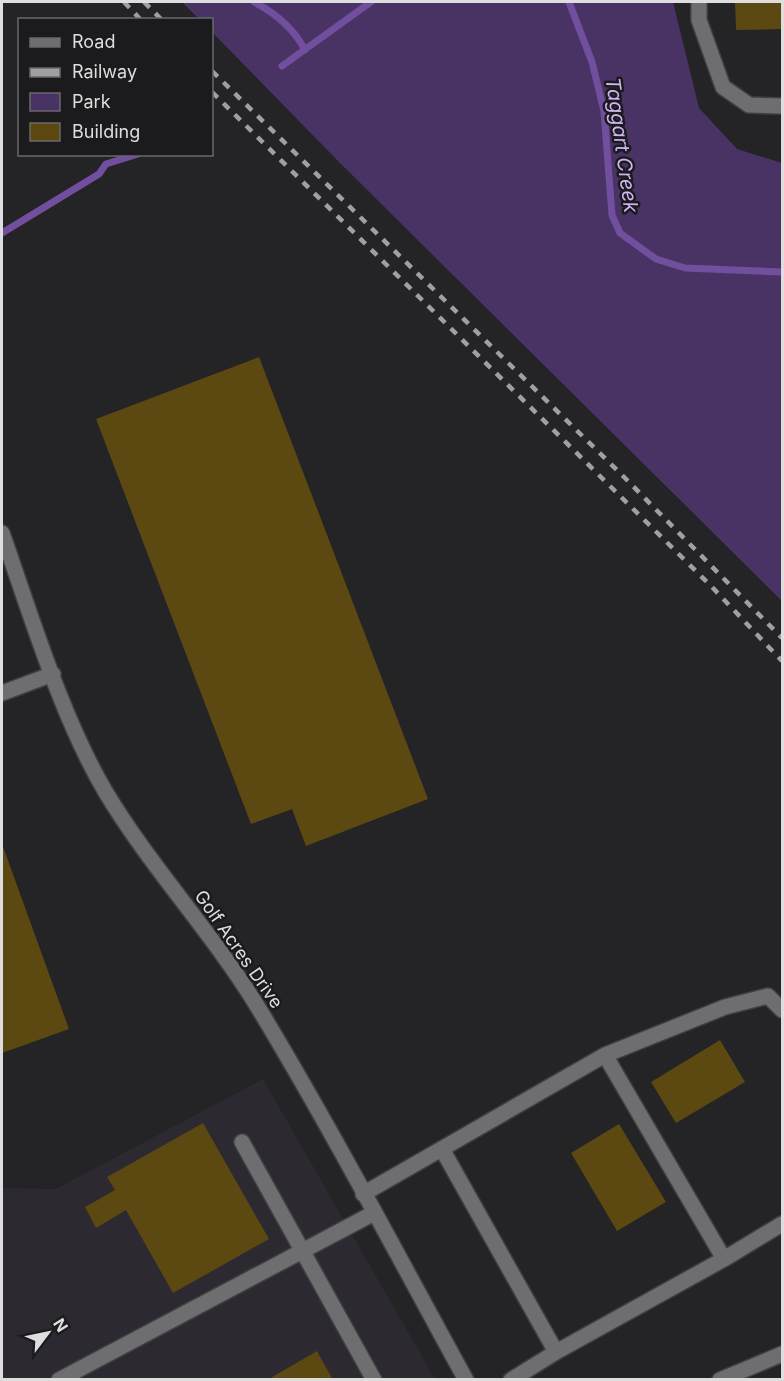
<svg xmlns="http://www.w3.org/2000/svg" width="784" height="1381" viewBox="0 0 784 1381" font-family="Inter,sans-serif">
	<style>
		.built { fill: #2c2931 }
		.green { fill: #493365 }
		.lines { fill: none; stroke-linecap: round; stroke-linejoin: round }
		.stream { stroke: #724f9e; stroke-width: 7 }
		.building { fill: #5c4811 }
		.minor-casing { stroke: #403f41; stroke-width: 18 }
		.minor { stroke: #6e6d6f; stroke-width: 15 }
		.rail { stroke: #a0a0a2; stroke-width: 4.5; stroke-dasharray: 8 8; stroke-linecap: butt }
		.labels { text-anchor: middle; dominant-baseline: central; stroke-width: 5; stroke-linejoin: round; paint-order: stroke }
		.street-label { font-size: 18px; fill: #dededf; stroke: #1b1a1c }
		.water-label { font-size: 20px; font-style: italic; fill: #cfb5f6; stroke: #1b1a1c }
	</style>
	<rect width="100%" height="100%" fill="#242426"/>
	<path class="built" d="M 263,1079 L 435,1379 L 2,1380 L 2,1188 L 56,1189 Z"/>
	<path class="green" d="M 182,2 L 673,2 L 699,108 L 737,149 L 782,163 L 782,601 L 340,163 L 212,32 L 212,20 L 199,19 Z"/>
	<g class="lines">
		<path class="stream" d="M 254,2 C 275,13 294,29 305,50
			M 569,2 L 592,62 L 604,111 L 612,215 L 620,233 L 656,259 L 685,268 L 782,272
			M 282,66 L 371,2
			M 2,233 L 99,174 L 106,164 L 138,154"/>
	</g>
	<path class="building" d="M 735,2 L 782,2 L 782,29 L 736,30 Z
		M 259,357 L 428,799 L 306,846 L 292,809 L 251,824 L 96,419 Z
		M 2,844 L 69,1029 L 2,1053 Z
		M 720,1040 L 745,1082 L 676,1123 L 651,1082 Z
		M 203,1123 L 269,1239 L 173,1293 L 126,1210 L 96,1228 L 85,1207 L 115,1190 L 107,1177 Z
		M 619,1124 L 666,1202 L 617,1231 L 571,1153 Z
		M 317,1351 L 333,1380 L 267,1380 Z"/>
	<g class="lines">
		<defs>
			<path id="minor" d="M 699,2 L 699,20 L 723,87 L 749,105 L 782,106
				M 2,533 C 31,615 61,716 105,791 C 151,868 213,933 259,1009 C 332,1130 398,1256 466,1380
				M 2,693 L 53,674
				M 605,1055 L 725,1007 L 768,996 L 782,1010
				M 242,1142 L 374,1380
				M 363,1194 L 605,1055 L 724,1259 L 556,1352 L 442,1149
				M 724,1259 L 782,1224
				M 59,1380 L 374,1213
				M 511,1380 L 556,1352
				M 720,1380 L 782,1354"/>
		</defs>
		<use href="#minor" class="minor-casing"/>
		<use href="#minor" class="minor"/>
		<path class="rail" d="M 124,2 L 141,20
			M 144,2 L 162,20
			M 212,71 L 625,478 L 782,638
			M 212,92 L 712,587 L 782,661"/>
	</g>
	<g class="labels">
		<g class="street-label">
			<text transform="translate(239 949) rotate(55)">Golf Acres Drive</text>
		</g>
		<g class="water-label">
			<text transform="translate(622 145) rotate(82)">Taggart Creek</text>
		</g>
	</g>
	<rect width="784" height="1381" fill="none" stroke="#dededf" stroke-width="6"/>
	<rect x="18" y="18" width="195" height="138" fill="#1b1a1c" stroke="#69686a" stroke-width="1.5"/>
	<rect x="30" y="38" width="30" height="9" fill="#6e6d6f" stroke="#69686a" stroke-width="1.5"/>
	<text x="72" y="48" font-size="18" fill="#dededf">Road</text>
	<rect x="30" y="68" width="30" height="9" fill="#a0a0a2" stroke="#69686a" stroke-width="1.5"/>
	<text x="72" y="78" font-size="18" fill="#dededf">Railway</text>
	<rect x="30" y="93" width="30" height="18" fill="#493365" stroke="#69686a" stroke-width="1.5"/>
	<text x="72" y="108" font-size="18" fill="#dededf">Park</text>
	<rect x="30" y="123" width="30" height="18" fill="#5c4811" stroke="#69686a" stroke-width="1.5"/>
	<text x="72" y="138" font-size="18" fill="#dededf">Building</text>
	<g transform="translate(48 1333) rotate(58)" stroke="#1b1a1c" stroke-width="4.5" paint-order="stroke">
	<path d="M0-4.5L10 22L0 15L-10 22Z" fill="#dededf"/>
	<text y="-9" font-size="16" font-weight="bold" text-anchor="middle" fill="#dededf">N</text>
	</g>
</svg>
